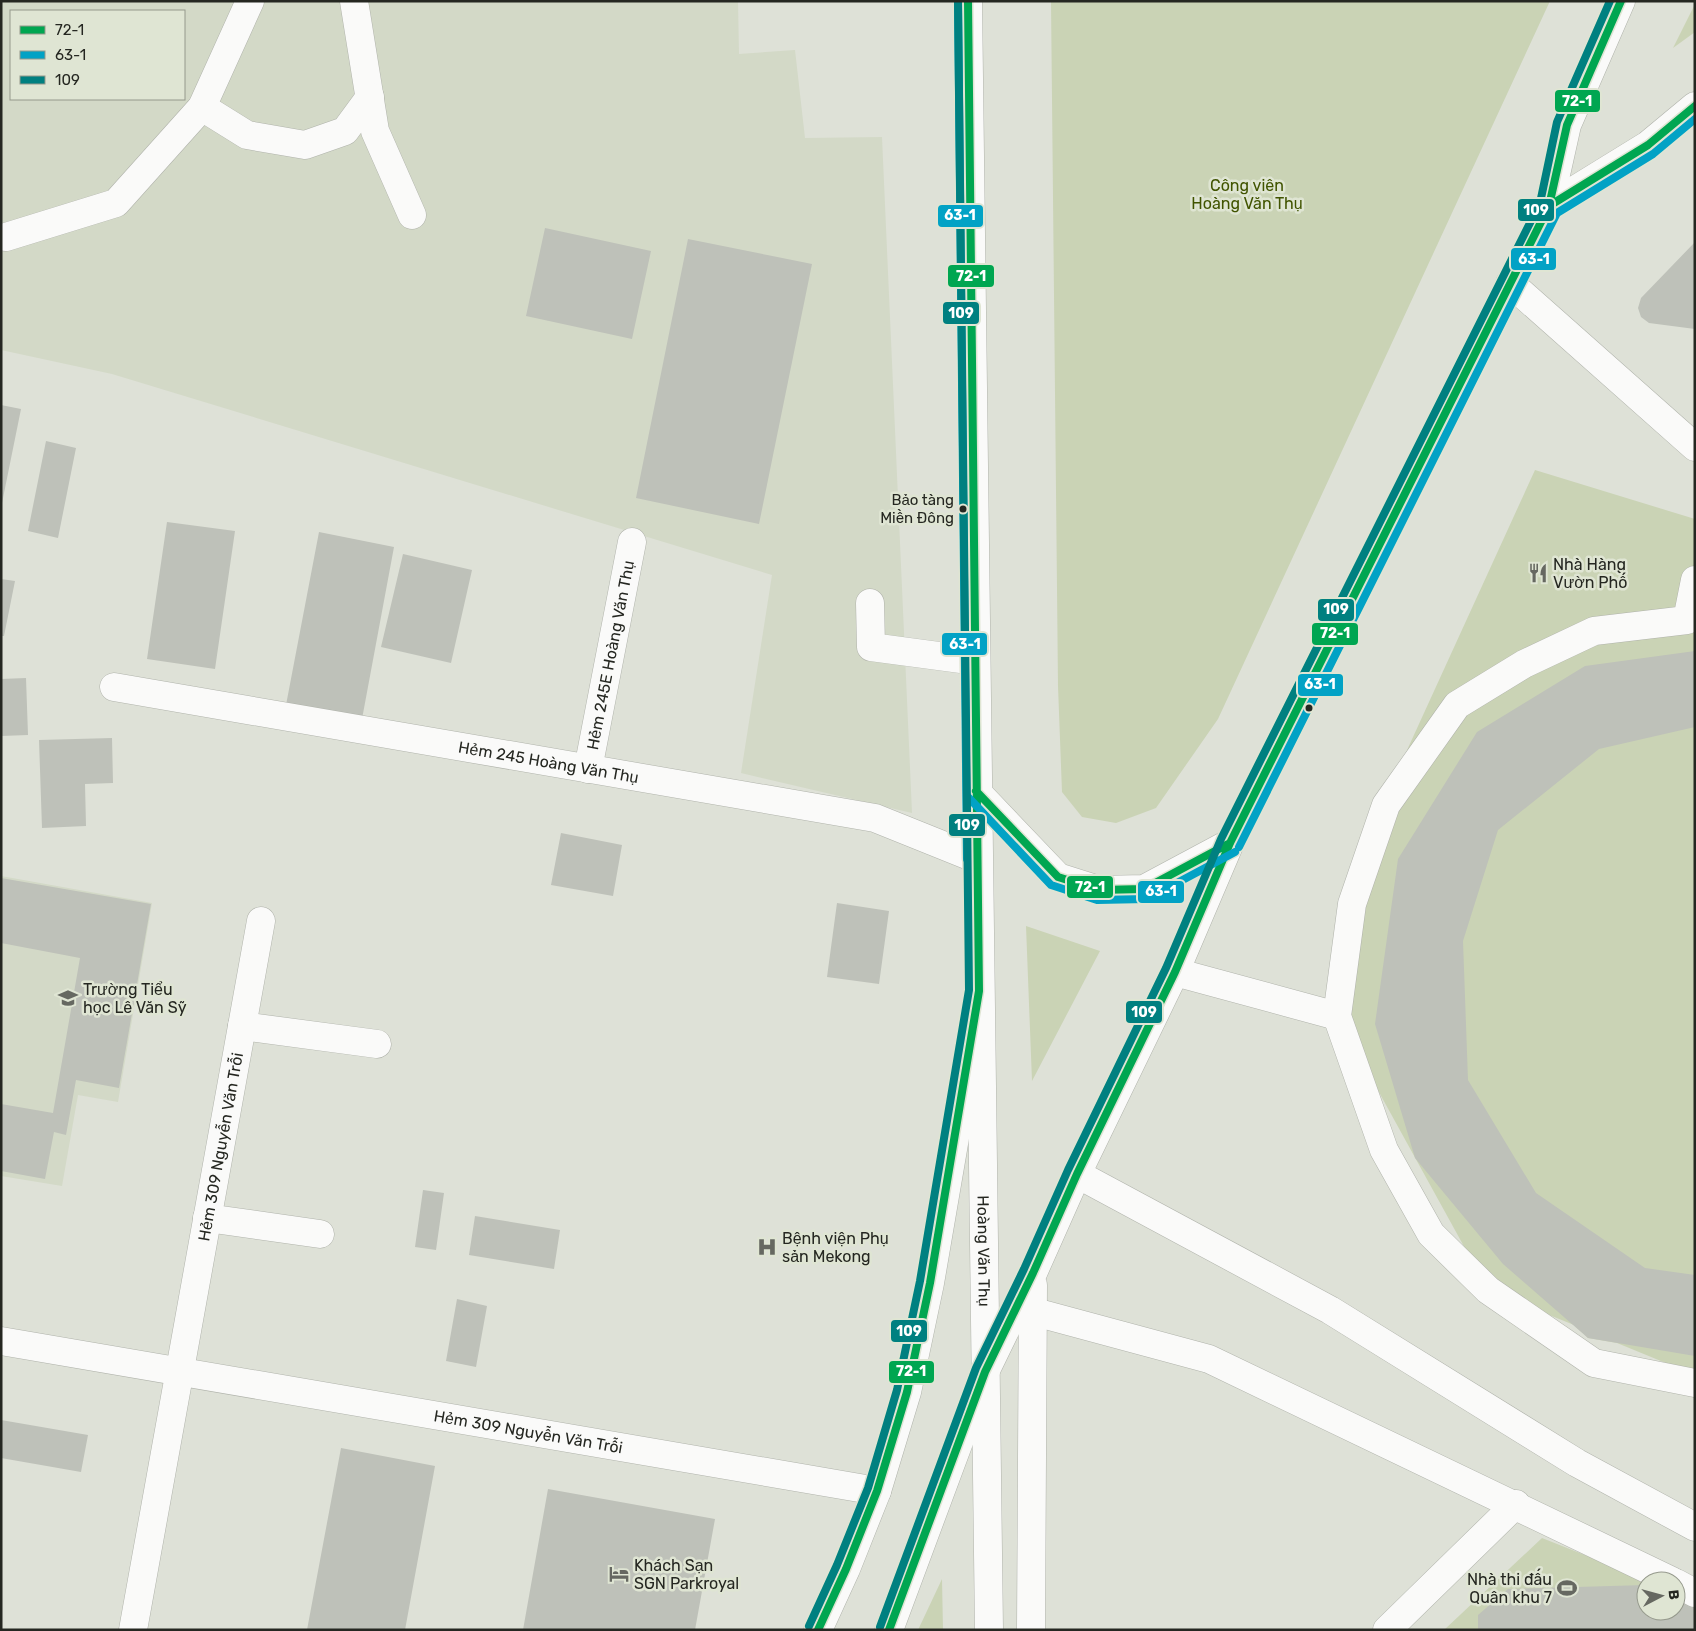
<svg xmlns="http://www.w3.org/2000/svg" width="1696" height="1631" viewBox="0 0 1696 1631" font-family="Rubik,sans-serif">
	<style>
		.built { fill: #d3d9c7; fill-rule: evenodd }
		.green { fill: #cad3b5 }
		.building { fill: #bec1b9 }
		.lines { fill: none; stroke-linecap: round; stroke-linejoin: round }
		.minor-casing { stroke: #b0b3ab; stroke-width: 29 }
		.major-casing { stroke: #b0b3ab; stroke-width: 29 }
		.minor { stroke: #fafaf9; stroke-width: 28 }
		.major { stroke: #fafaf9; stroke-width: 28 }
		.bus-1-casing { stroke: #dfe5d3; stroke-width: 11 }
		.bus-2-casing { stroke: #dfe5d3; stroke-width: 11 }
		.bus-3-casing { stroke: #dfe5d3; stroke-width: 11 }
		.bus-1 { stroke: #00a651; stroke-width: 8 }
		.bus-2 { stroke: #02a2c5; stroke-width: 8 }
		.bus-3 { stroke: #008080; stroke-width: 8 }
		.bus-dot { fill: #252721; stroke: #dfe5d3; stroke-width: 2 }
		.labels { text-anchor: middle; dominant-baseline: central; stroke-width: 5; stroke-linejoin: round; paint-order: stroke }
		.bus-label { font-size: 15px; fill: #252721; stroke: #dfe5d3; text-anchor: end }
		.park-label { font-size: 16px; fill: #415400; stroke: #dfe5d3 }
		.poi-label { font-size: 16px; fill: #252721; stroke: #dfe5d3; text-anchor: start }
		.street-label { font-size: 16px; fill: #252721; stroke: #dfe5d3 }
		.line-badge { stroke: #dfe5d3; stroke-width: 2 }
		.badge-label { font-size: 14px; text-anchor: middle; font-weight: bold; fill: #fff }
	</style>
	<rect width="100%" height="100%" fill="#dee1d7"/>
	<path class="built" d="M 1,1 L 738,1 L 739,54 L 795,50 L 805,138 L 882,137 L 912,813 L 741,773 L 772,575 L 112,374 L 1,350 ZM 11,11 L 184,11 L 184,99 L 11,99 Z
		M 1,876 L 152,903 L 118,1102 L 78,1095 L 62,1186 L 1,1176 Z"/>
	<path class="green" d="M 1051,1 L 1550,1 L 1218,719 L 1156,808 L 1116,823 L 1082,817 L 1062,792 L 1058,686 Z
		M 1695,4 L 1695,32 L 1673,48 Z
		M 1535,470 L 1695,519 L 1695,1375 L 1617,1343 L 1588,1338 L 1574,1325 L 1488,1290 L 1337,1016 L 1386,805 L 1408,748 Z
		M 1026,926 L 1100,951 L 1032,1081 Z
		M 1542,1538 L 1650,1581 L 1646,1581 L 1646,1611 L 1676,1611 L 1695,1630 L 1444,1630 Z
		M 942,1579 L 943,1630 L 918,1630 Z"/>
	<path class="building" d="M 545,228 L 651,251 L 632,339 L 526,316 Z
		M 688,239 L 812,264 L 759,524 L 636,498 Z
		M 1695,242 L 1695,329 L 1649,323 L 1641,317 L 1638,308 L 1641,298 Z
		M 1,405 L 21,409 L 2,503 L 1,502 Z
		M 46,441 L 76,448 L 58,538 L 28,531 Z
		M 167,522 L 235,531 L 215,669 L 147,659 Z
		M 319,532 L 394,547 L 362,719 L 286,705 Z
		M 403,554 L 472,570 L 451,663 L 381,647 Z
		M 1,579 L 15,581 L 4,636 L 1,636 Z
		M 1695,651 L 1695,727 L 1599,749 L 1498,830 L 1463,941 L 1468,1080 L 1536,1193 L 1645,1268 L 1695,1275 L 1695,1356 L 1588,1338 L 1503,1264 L 1415,1158 L 1375,1024 L 1398,859 L 1477,732 L 1585,666 Z
		M 26,678 L 28,735 L 1,736 L 1,679 Z
		M 112,738 L 113,783 L 85,784 L 86,826 L 42,828 L 39,740 Z
		M 561,833 L 622,845 L 613,896 L 551,885 Z
		M 1,878 L 151,904 L 119,1088 L 76,1080 L 66,1135 L 54,1132 L 45,1179 L 1,1171 L 1,1104 L 53,1113 L 80,958 L 1,943 Z
		M 837,903 L 889,911 L 879,984 L 827,977 Z
		M 423,1190 L 444,1193 L 436,1250 L 415,1247 Z
		M 475,1216 L 560,1230 L 554,1269 L 469,1255 Z
		M 457,1299 L 487,1306 L 476,1367 L 446,1361 Z
		M 1,1420 L 88,1435 L 81,1472 L 1,1458 Z
		M 341,1448 L 435,1466 L 405,1630 L 307,1630 Z
		M 548,1489 L 715,1519 L 695,1630 L 523,1630 Z
		M 1646,1585 L 1646,1611 L 1676,1611 L 1676,1594 L 1695,1605 L 1695,1630 L 1478,1630 L 1478,1615 L 1508,1589 Z"/>
	<g class="lines">
		<defs>
			<g id="minor">
				<path d="M 354,1 L 375,131 L 412,215"/>
				<path d="M 202,107 L 247,135 L 305,145 L 345,131 L 370,97"/>
				<path d="M 6,237 L 116,203 L 202,107 L 250,1"/>
				<path d="M 1510,283 L 1695,447"/>
				<path d="M 1695,580 L 1687,620 L 1594,631 L 1524,664 L 1457,705 L 1386,805 L 1352,904 L 1337,1016 L 1384,1150 L 1431,1234 L 1488,1290 L 1594,1363 L 1695,1383"/>
				<path d="M 870,603 L 871,647 L 976,661"/>
				<path id="s1" d="M 114,687 L 875,818 L 977,859"/>
				<path id="s2" d="M 588,769 L 632,542"/>
				<path d="M 1175,972 L 1337,1016"/>
				<path d="M 242,1026 L 377,1044"/>
				<path d="M 1077,1174 L 1330,1310 L 1577,1463 L 1695,1527"/>
				<path d="M 207,1218 L 320,1234"/>
				<path d="M 1031,1311 L 1209,1359 L 1672,1581"/>
				<path id="s3" d="M 1,1341 L 877,1491"/>
				<path d="M 1676,1583 L 1695,1593"/>
				<path id="s4" d="M 133,1630 L 261,921"/>
				<path d="M 1387,1630 L 1516,1504"/>
			</g>
			<g id="major">
				<path id="s5" d="M 968,1 L 989,1630"/>
				<path d="M 1549,206 L 1567,125 L 1621,1"/>
				<path d="M 976,791 L 1058,877 L 1099,890 L 1144,889 L 1230,843"/>
				<path d="M 818,1630 L 846,1569 L 877,1491 L 907,1392 L 930,1283 L 968,1062"/>
				<path d="M 889,1630 L 985,1372 L 1033,1273 L 1077,1174 L 1175,972 L 1230,843 L 1549,206 L 1648,145 L 1695,106"/>
				<path d="M 1031,1630 L 1033,1285"/>
			</g>
		</defs>
		<use href="#minor" class="minor-casing"/>
		<use href="#major" class="major-casing"/>
		<use href="#minor" class="minor"/>
		<use href="#major" class="major"/>
		<defs>
			<path id="bus-1" d="M 1549,206 L 1567,125 L 1621,1
				M 976,791 L 1058,877 L 1099,890 L 1144,889 L 1230,843
				M 818,1630 L 846,1569 L 877,1491 L 907,1392 L 930,1283 L 979,991 L 968,1
				M 889,1630 L 985,1372 L 1033,1273 L 1077,1174 L 1175,972 L 1230,843 L 1549,206 L 1648,145 L 1695,106"/>
			<path id="bus-2" d="M 958,1 L 967,859
				M 969,798 L 1051,885 L 1097,900 L 1147,899 L 1235,852
				M 1239,847 L 1557,213 L 1653,154 L 1695,119"/>
			<path id="bus-3" d="M 809,1626 L 837,1565 L 868,1488 L 897,1390 L 920,1281 L 969,990 L 958,1
				M 880,1627 L 976,1368 L 1024,1269 L 1068,1170 L 1166,968 L 1221,839 L 1540,203 L 1557,122 L 1610,1"/>
		</defs>
		<use href="#bus-1" class="bus-1-casing"/>
		<use href="#bus-2" class="bus-2-casing"/>
		<use href="#bus-3" class="bus-3-casing"/>
		<use href="#bus-1" class="bus-1"/>
		<use href="#bus-2" class="bus-2"/>
		<use href="#bus-3" class="bus-3"/>
	</g>
	<defs>
		<symbol id="restaurant-bare" viewBox="-9 -9 18 18"><path d="M-5-6h1v4h1v-4h1v4h1v-4h1v5L-1.5 .5V6h-2V.5L-5-1ZM5-6V6H3V1.5H1.5Q1.5-4 5-6Z" fill="#666861" stroke="#dfe5d3" stroke-width="2.5" paint-order="stroke"/></symbol>
		<symbol id="school-bare" viewBox="-9 -9 18 18"><path d="M0-5L7-2L0 1L-7-2ZM-4 1L0 2.5L4 1V4Q0 6-4 4Z" fill="#666861" stroke="#dfe5d3" stroke-width="2.5" paint-order="stroke"/></symbol>
		<symbol id="hospital-bare" viewBox="-9 -9 18 18"><path d="M-5-5h3v3.5h4V-5h3V5h-3V1.5h-4V5h-3Z" fill="#666861" stroke="#dfe5d3" stroke-width="2.5" paint-order="stroke"/></symbol>
		<symbol id="hotel-bare" viewBox="-9 -9 18 18"><path d="M-6-4.5h1.5V1H6V5H4.5V3h-9V5H-6ZM-4 0a1.8 1.8 0 1 1 3.6 0ZM.5 0V-2.5h3Q6-2.5 6 0Z" fill="#666861" stroke="#dfe5d3" stroke-width="2.5" paint-order="stroke"/></symbol>
		<symbol id="stadium-bare" viewBox="-9 -9 18 18"><path d="M0-5a6.5 5 0 1 0 0 10a6.5 5 0 1 0 0-10ZM-3.5-1.8h7v3.6h-7Z" fill="#666861" stroke="#dfe5d3" stroke-width="2.5" paint-order="stroke"/></symbol>
	</defs>
	<g fill-rule="evenodd">
		<use href="#restaurant-bare" x="1524" y="559" width="28" height="28"/>
		<use href="#school-bare" x="54" y="984" width="28" height="28"/>
		<use href="#hospital-bare" x="753" y="1233" width="28" height="28"/>
		<use href="#hotel-bare" x="605" y="1560" width="28" height="28"/>
		<use href="#stadium-bare" x="1553" y="1574" width="28" height="28"/>
	</g>
	<g class="bus-dot">
		<circle cx="963" cy="509" r="4.5"/>
		<circle cx="1309" cy="708" r="4.5"/>
	</g>
	<g class="labels">
		<g class="bus-label">
			<text x="954" y="500">Bảo tàng<tspan x="954" dy="18">Miền Đông</tspan></text>
		</g>
		<g class="park-label">
			<text x="1247" y="185">Công viên<tspan x="1247" dy="18">Hoàng Văn Thụ</tspan></text>
		</g>
		<g class="poi-label">
			<text x="1553" y="564">Nhà Hàng<tspan x="1553" dy="18">Vườn Phố</tspan></text>
			<text x="83" y="989">Trường Tiểu<tspan x="83" dy="18">học Lê Văn Sỹ</tspan></text>
			<text x="782" y="1238">Bệnh viện Phụ<tspan x="782" dy="18">sản Mekong</tspan></text>
			<text x="634" y="1565">Khách Sạn<tspan x="634" dy="18">SGN Parkroyal</tspan></text>
			<text x="1552" y="1579" text-anchor="end">Nhà thi đấu<tspan x="1552" dy="18">Quân khu 7</tspan></text>
		</g>
		<g class="street-label">
			<text stroke="none"><textPath href="#s2" startOffset="116">Hẻm 245E Hoàng Văn Thụ</textPath></text>
			<text stroke="none"><textPath href="#s1" startOffset="441">Hẻm 245 Hoàng Văn Thụ</textPath></text>
			<text stroke="none"><textPath href="#s4" startOffset="491">Hẻm 309 Nguyễn Văn Trỗi</textPath></text>
			<text stroke="none"><textPath href="#s5" startOffset="1250">Hoàng Văn Thụ</textPath></text>
			<text stroke="none"><textPath href="#s3" startOffset="535">Hẻm 309 Nguyễn Văn Trỗi</textPath></text>
		</g>
	</g>
	<g class="line-badge">
		<rect x="1554" y="89" width="47" height="24" rx="5" fill="#00a651"/>
		<rect x="1517" y="198" width="38" height="24" rx="5" fill="#008080"/>
		<rect x="937" y="204" width="47" height="24" rx="5" fill="#02a2c5"/>
		<rect x="1510" y="247" width="47" height="24" rx="5" fill="#02a2c5"/>
		<rect x="947" y="264" width="48" height="24" rx="5" fill="#00a651"/>
		<rect x="942" y="301" width="38" height="24" rx="5" fill="#008080"/>
		<rect x="1317" y="598" width="38" height="24" rx="5" fill="#008080"/>
		<rect x="1311" y="622" width="48" height="24" rx="5" fill="#00a651"/>
		<rect x="941" y="632" width="47" height="24" rx="5" fill="#02a2c5"/>
		<rect x="1297" y="673" width="47" height="24" rx="5" fill="#02a2c5"/>
		<rect x="948" y="813" width="38" height="24" rx="5" fill="#008080"/>
		<rect x="1066" y="875" width="48" height="24" rx="5" fill="#00a651"/>
		<rect x="1137" y="880" width="48" height="24" rx="5" fill="#02a2c5"/>
		<rect x="1125" y="1000" width="38" height="24" rx="5" fill="#008080"/>
		<rect x="890" y="1319" width="38" height="24" rx="5" fill="#008080"/>
		<rect x="888" y="1360" width="47" height="24" rx="5" fill="#00a651"/>
	</g>
	<g class="badge-label">
		<text x="1577" y="106">72-1</text>
		<text x="1536" y="215">109</text>
		<text x="960" y="220">63-1</text>
		<text x="1534" y="264">63-1</text>
		<text x="971" y="281">72-1</text>
		<text x="961" y="318">109</text>
		<text x="1336" y="614">109</text>
		<text x="1335" y="638">72-1</text>
		<text x="965" y="649">63-1</text>
		<text x="1320" y="689">63-1</text>
		<text x="967" y="830">109</text>
		<text x="1090" y="892">72-1</text>
		<text x="1161" y="896">63-1</text>
		<text x="1144" y="1017">109</text>
		<text x="909" y="1336">109</text>
		<text x="911" y="1376">72-1</text>
	</g>
	<rect width="1696" height="1631" fill="none" stroke="#252721" stroke-width="5"/>
	<rect x="10" y="10" width="175" height="90" fill="#dfe5d3" stroke="#95998c"/>
	<rect x="20" y="26" width="25" height="8" fill="#00a651" stroke="#95998c"/>
	<text x="55" y="35" font-size="15" fill="#252721">72-1</text>
	<rect x="20" y="51" width="25" height="8" fill="#02a2c5" stroke="#95998c"/>
	<text x="55" y="60" font-size="15" fill="#252721">63-1</text>
	<rect x="20" y="76" width="25" height="8" fill="#008080" stroke="#95998c"/>
	<text x="55" y="85" font-size="15" fill="#252721">109</text>
	<g transform="translate(1661 1596) rotate(84)"><circle r="24" fill="#dfe5d3" stroke="#95998c"/>
	<path d="M0-4L9 19L0 12L-9 19Z" fill="#666861"/>
	<text y="-8" font-size="14" font-weight="bold" text-anchor="middle" fill="#252721">B</text>
	</g>
</svg>
